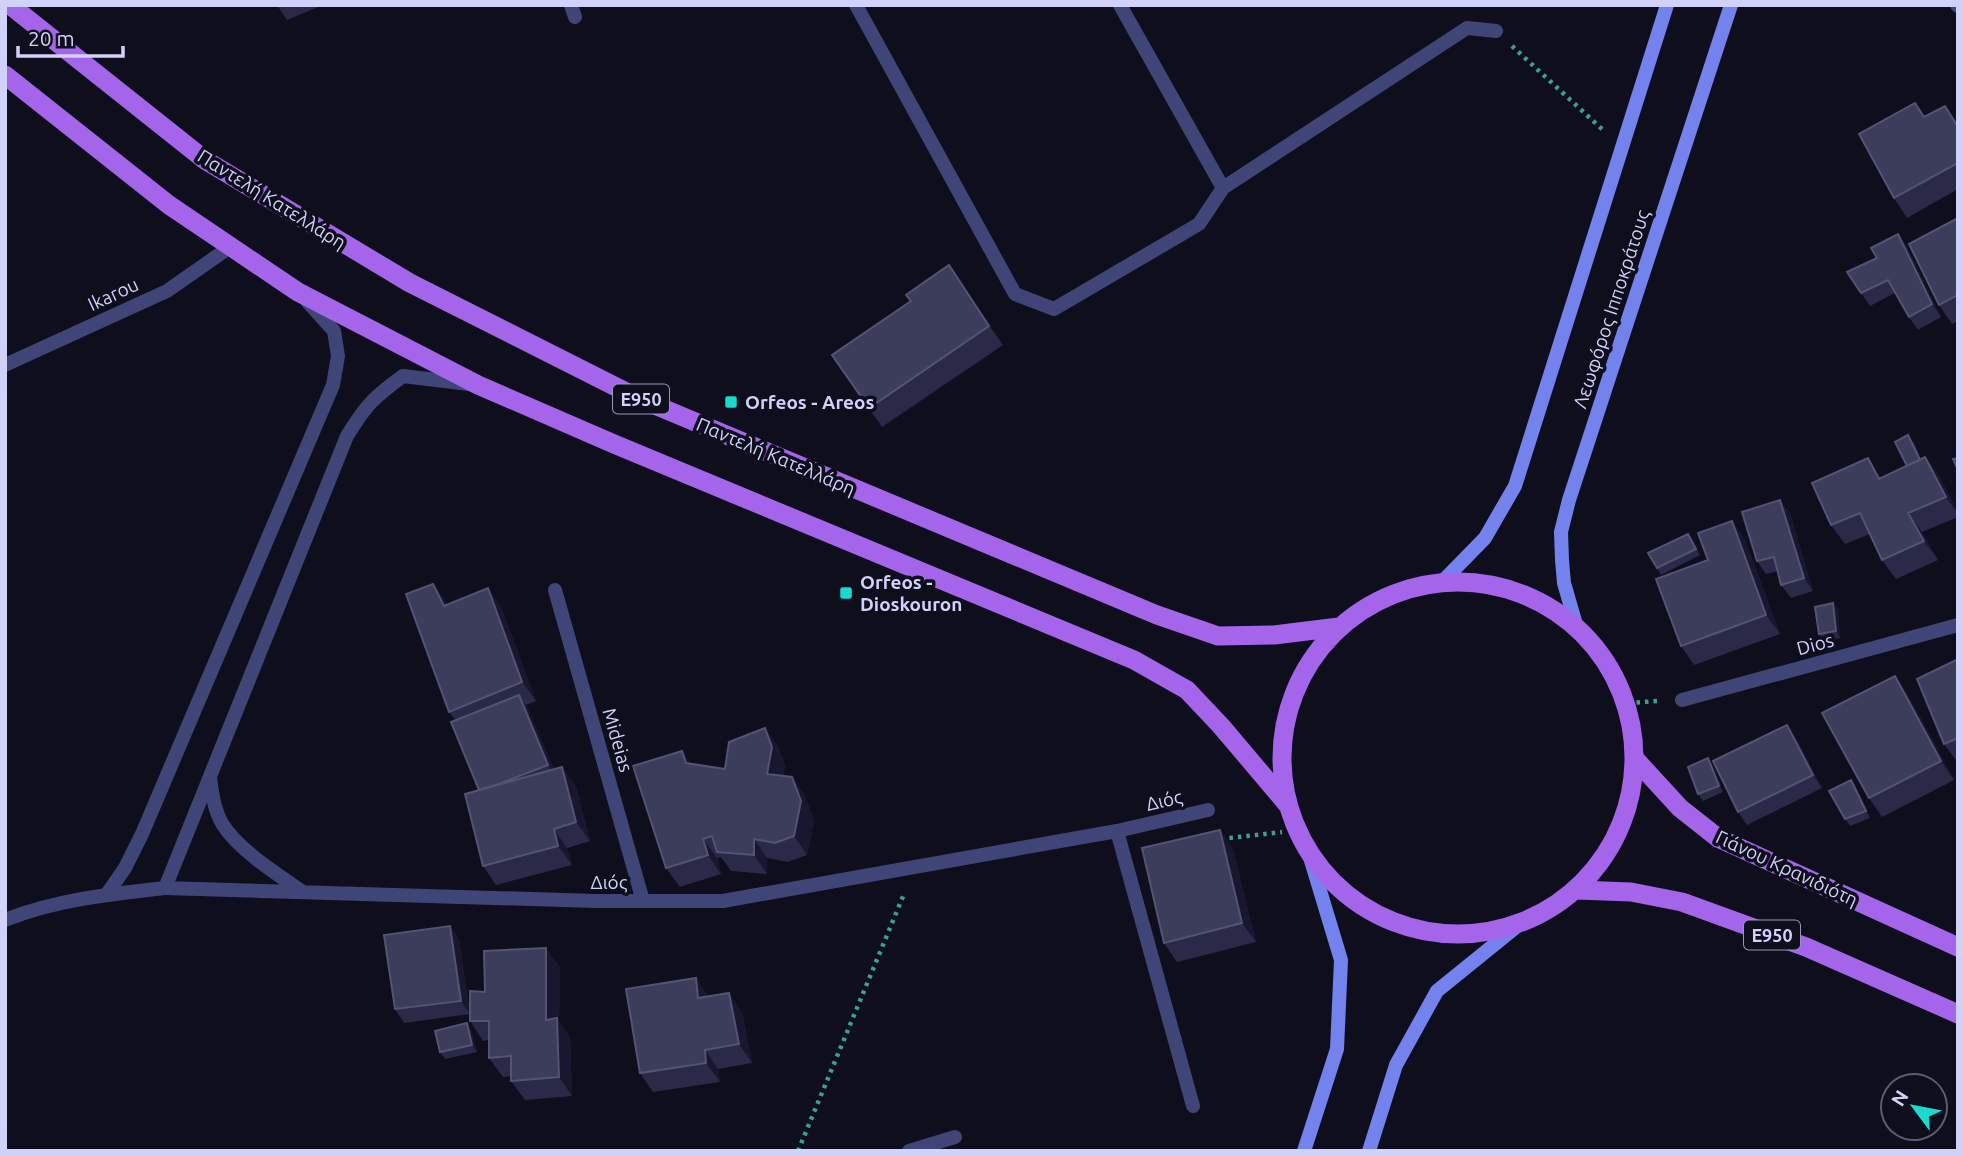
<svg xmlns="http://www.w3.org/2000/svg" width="1963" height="1156" viewBox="0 0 1963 1156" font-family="Ubuntu,sans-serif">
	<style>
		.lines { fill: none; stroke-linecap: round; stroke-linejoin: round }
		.path { stroke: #3ca18c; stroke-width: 4.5; stroke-dasharray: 3.5 5; stroke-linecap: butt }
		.minor { stroke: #3f4576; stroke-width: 14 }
		.secondary { stroke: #7382ed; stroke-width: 14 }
		.primary { stroke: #a565eb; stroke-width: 19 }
		.wall { fill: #2a2a48 }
		.shaded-wall { fill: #18172f }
		.building { fill: #3c3c5b; stroke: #535374; stroke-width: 2 }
		.poi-dot { fill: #1cd9cf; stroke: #0f0e1d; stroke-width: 2.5 }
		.labels { text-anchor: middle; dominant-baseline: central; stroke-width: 7; stroke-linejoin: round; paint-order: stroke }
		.shield { fill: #0f0e1d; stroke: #9697b7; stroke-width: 2 }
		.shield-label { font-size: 18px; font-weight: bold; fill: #d0d2f9 }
		.street-label { font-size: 19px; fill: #d0d2f9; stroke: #0f0e1d }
		.poi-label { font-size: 19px; font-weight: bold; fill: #d0d2f9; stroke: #0f0e1d; text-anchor: start }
	</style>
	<rect width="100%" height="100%" fill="#0f0e1d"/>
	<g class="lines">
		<path class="path" d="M 1512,46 L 1603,130
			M 1628,703 L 1658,701
			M 1221,839 L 1282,832
			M 798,1151 L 904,894"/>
		<path class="minor" d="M 571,5 L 575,17
			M 856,5 L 1015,294 L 1054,309 L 1199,224 L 1223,188 L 1467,28 L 1496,31
			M 1120,5 L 1223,188
			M 1957,5 L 1958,6
			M 5,365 L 167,291 L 230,247
			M 555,590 L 643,901
			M 1682,700 L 1958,625
			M 210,777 C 212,793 214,810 223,825 C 239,850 278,875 303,892
			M 1117,831 L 1193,1106
			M 165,888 L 347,436 C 366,405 374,397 403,376 L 469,384
			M 107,894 L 125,868 L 142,834 L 333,385 L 338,356 L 334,331 L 307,301
			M 5,920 C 55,900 111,894 165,888 L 595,901 L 723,901 L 1117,831 L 1208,810
			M 909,1151 L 955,1137"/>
		<path class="secondary" d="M 1443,581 L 1485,538 L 1515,486 L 1667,5
			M 1577,628 L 1564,583 L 1562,560 L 1561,532 L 1569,500 L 1731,5
			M 1304,1151 L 1337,1049 L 1341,960 L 1309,854
			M 1369,1151 L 1396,1065 L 1437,991 L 1521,923"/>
		<path class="primary" d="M 10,5 L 205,160 L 410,283 L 638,398 L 1157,615 L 1218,636 L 1274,635 L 1339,627
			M 5,75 L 169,205 L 298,292 L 478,385 L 614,444 L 1134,660 L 1187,690 L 1221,726 L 1287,804
			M1282 758a176 176 0 1 1 352 0a176 176 0 1 1-352 0Z
			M 1636,760 L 1680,808 L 1718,838 L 1958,947
			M 1577,890 L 1631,892 L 1682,902 L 1806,947 L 1958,1014"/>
	</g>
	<path class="wall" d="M 277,5 L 323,5 L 287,20 Z
		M 1925,117 L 1958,124 L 1958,189 L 1907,218 L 1894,198 Z
		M 1958,218 L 1958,321 L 1952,324 L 1939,305 Z
		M 1898,234 L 1907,247 L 1941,317 L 1918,330 L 1909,317 L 1895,293 L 1870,306 L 1847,272 L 1877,258 Z
		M 962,284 L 1003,345 L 882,427 L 832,355 L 910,302 L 906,295 Z
		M 1913,441 L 1921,459 L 1925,457 L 1939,476 L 1958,513 L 1958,517 L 1922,532 L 1938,560 L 1896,579 L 1882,560 L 1870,534 L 1845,544 L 1831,525 L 1907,466 Z
		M 1780,500 L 1790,513 L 1813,591 L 1791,598 L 1781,585 L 1778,571 L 1766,574 L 1757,561 Z
		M 1732,521 L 1745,540 L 1780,634 L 1694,665 L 1681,646 L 1708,560 Z
		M 1688,534 L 1700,555 L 1661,575 L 1657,568 Z
		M 1833,603 L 1838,609 L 1840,638 L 1824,640 L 1819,634 Z
		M 447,604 L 501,607 L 536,701 L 526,705 L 528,709 L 554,770 L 576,786 L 590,841 L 567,848 L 572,865 L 496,885 L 483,866 L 479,790 L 455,720 L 449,712 Z
		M 1958,659 L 1958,763 L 1944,744 Z
		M 1908,695 L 1954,780 L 1882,817 L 1869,798 Z
		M 765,728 L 778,747 L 785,766 L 783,776 L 792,777 L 805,796 L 814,821 L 807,855 L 788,862 L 767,858 L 767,874 L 731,871 L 721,857 L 717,858 L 721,874 L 680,887 L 666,868 L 725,769 Z
		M 1796,738 L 1822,788 L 1747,825 L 1738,812 Z
		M 1713,765 L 1723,792 L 1703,801 L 1698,794 Z
		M 1851,780 L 1856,787 L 1870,818 L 1850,826 L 1845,819 Z
		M 1233,849 L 1256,942 L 1177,962 L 1164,943 Z
		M 450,926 L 459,939 L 470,1014 L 404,1023 L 395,1009 Z
		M 560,967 L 559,1022 L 570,1037 L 572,1096 L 525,1100 L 511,1081 L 511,1076 L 503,1077 L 489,1058 L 489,1040 L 483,1041 L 470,1021 L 485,992 Z
		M 696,978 L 708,996 L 742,1012 L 752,1063 L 718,1069 L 720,1082 L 653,1092 L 640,1073 Z
		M 471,1030 L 477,1052 L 445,1059 L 440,1052 Z"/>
	<path class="shaded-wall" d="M 1898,234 L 1907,247 L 1941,317 L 1932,304 Z
		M 949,265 L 962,284 L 1003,345 L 989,326 Z
		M 1925,457 L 1939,476 L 1958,514 L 1946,497 Z
		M 1868,458 L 1881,477 L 1892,498 L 1879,479 Z
		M 1780,500 L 1790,513 L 1813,591 L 1804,578 Z
		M 1908,513 L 1922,532 L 1938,560 L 1924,541 Z
		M 1732,521 L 1745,540 L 1780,634 L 1766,615 Z
		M 433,584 L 447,603 L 457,625 L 444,606 Z
		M 488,588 L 501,607 L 536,701 L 522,682 Z
		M 1833,603 L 1838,609 L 1840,638 L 1836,631 Z
		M 1895,676 L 1908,695 L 1954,780 L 1941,761 Z
		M 519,695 L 528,709 L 557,778 L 548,765 Z
		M 1787,725 L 1796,738 L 1822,788 L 1813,775 Z
		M 765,728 L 778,747 L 785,766 L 780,793 L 767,774 Z
		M 682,751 L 695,770 L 686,763 Z
		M 1708,758 L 1713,765 L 1723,792 L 1719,786 Z
		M 562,767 L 576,786 L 590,841 L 576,822 Z
		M 792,777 L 805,796 L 814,821 L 807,855 L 794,836 Z
		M 1851,780 L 1856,787 L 1870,818 L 1866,811 Z
		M 554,829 L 567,848 L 572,865 L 558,846 Z
		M 1220,830 L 1233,849 L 1256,942 L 1242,923 Z
		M 703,839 L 717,858 L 721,874 L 708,855 Z
		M 754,839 L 767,858 L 767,874 L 754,855 Z
		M 450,926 L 459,939 L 470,1014 L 461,1001 Z
		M 546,948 L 560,967 L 559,1022 L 570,1037 L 572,1096 L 559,1077 L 546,1020 Z
		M 696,978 L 709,997 L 698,998 Z
		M 729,993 L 742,1012 L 752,1063 L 739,1044 Z
		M 467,1023 L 471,1030 L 477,1052 L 472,1045 Z
		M 705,1050 L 718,1069 L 720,1082 L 706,1063 Z"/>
	<path class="building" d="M 1915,103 L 1924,117 L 1945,106 L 1958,127 L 1958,163 L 1894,198 L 1859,134 Z
		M 1958,218 L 1958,295 L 1939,305 L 1909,244 Z
		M 1898,234 L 1932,304 L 1909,317 L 1888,280 L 1861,293 L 1847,272 L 1877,258 L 1871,248 Z
		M 949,265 L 989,326 L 869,408 L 832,355 L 911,301 L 906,295 Z
		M 1908,435 L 1920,460 L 1907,466 L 1895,442 Z
		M 1925,457 L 1946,497 L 1908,513 L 1924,541 L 1882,560 L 1860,513 L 1831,525 L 1812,483 L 1868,458 L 1879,479 Z
		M 1958,458 L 1958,470 L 1953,459 Z
		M 1780,500 L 1804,578 L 1781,585 L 1774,557 L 1757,561 L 1742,512 Z
		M 1732,521 L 1766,615 L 1681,646 L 1656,579 L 1708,560 L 1698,533 Z
		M 1688,534 L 1696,549 L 1657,568 L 1648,553 Z
		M 433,584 L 444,606 L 488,588 L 522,682 L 449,712 L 406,594 Z
		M 1833,603 L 1836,631 L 1819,634 L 1815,607 Z
		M 1958,659 L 1958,738 L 1944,744 L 1917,679 Z
		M 1895,676 L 1941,761 L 1869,798 L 1822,713 Z
		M 519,695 L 548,765 L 496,785 L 479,790 L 451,722 Z
		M 1787,725 L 1813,775 L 1738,812 L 1713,761 Z
		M 765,728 L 772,747 L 767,774 L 792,777 L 801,801 L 794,836 L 775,843 L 754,839 L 754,855 L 717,852 L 712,836 L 703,839 L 708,855 L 666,868 L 633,766 L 682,751 L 686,763 L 725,769 L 729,742 Z
		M 1708,758 L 1719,786 L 1698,794 L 1688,767 Z
		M 562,767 L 576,822 L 554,829 L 558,846 L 483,866 L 465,794 Z
		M 1851,780 L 1866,811 L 1845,819 L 1829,791 Z
		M 1220,830 L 1242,923 L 1164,943 L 1142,848 Z
		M 450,926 L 461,1001 L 395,1009 L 384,935 Z
		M 546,948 L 546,1020 L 557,1018 L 559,1077 L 511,1081 L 511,1056 L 489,1058 L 489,1021 L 470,1021 L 470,991 L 485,992 L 484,951 Z
		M 696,978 L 698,998 L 729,993 L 739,1044 L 705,1050 L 706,1063 L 640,1073 L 626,989 Z
		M 467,1023 L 472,1045 L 440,1052 L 435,1031 Z"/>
	<g class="poi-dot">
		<rect x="724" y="395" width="14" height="14" rx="3.5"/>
		<rect x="839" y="586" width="14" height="14" rx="3.5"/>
	</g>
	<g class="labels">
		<g class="shield">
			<rect x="613" y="384.5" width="56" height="29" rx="5"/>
			<rect x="1744" y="920.5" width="56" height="29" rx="5"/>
		</g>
		<g class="shield-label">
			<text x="641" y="399">E950</text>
			<text x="1772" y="935">E950</text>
		</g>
		<g class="street-label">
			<text transform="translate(272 199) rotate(32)">Παντελή Κατελλάρη</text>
			<text transform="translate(113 294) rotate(-25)">Ikarou</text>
			<text transform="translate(1611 309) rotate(-72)">Λεωφόρος Ιπποκράτους</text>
			<text transform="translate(776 456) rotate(23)">Παντελή Κατελλάρη</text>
			<text transform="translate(1815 644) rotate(-15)">Dios</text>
			<text transform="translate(618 740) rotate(74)">Mideias</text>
			<text transform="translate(1164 800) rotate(-13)">Διός</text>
			<text transform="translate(1787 868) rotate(25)">Γιάνου Κρανιδιότη</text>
			<text x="609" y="882">Διός</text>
		</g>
		<g class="poi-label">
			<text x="745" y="402">Orfeos - Areos</text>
			<text x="860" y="582">Orfeos -<tspan x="860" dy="22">Dioskouron</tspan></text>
		</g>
	</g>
	<rect width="1963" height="1156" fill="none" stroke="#d0d2f9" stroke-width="14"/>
	<g transform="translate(1914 1107) rotate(302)"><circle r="33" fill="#0f0e1d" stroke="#5c5c75" stroke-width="2"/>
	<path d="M0-5L12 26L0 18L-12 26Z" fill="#1cd9cf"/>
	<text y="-10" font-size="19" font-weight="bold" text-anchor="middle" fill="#d0d2f9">N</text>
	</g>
	<path d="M18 46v10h105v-10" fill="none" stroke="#d0d2f9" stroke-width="3.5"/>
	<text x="28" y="46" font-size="21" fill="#d0d2f9" stroke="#0f0e1d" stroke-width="5" paint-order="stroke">20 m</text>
</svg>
